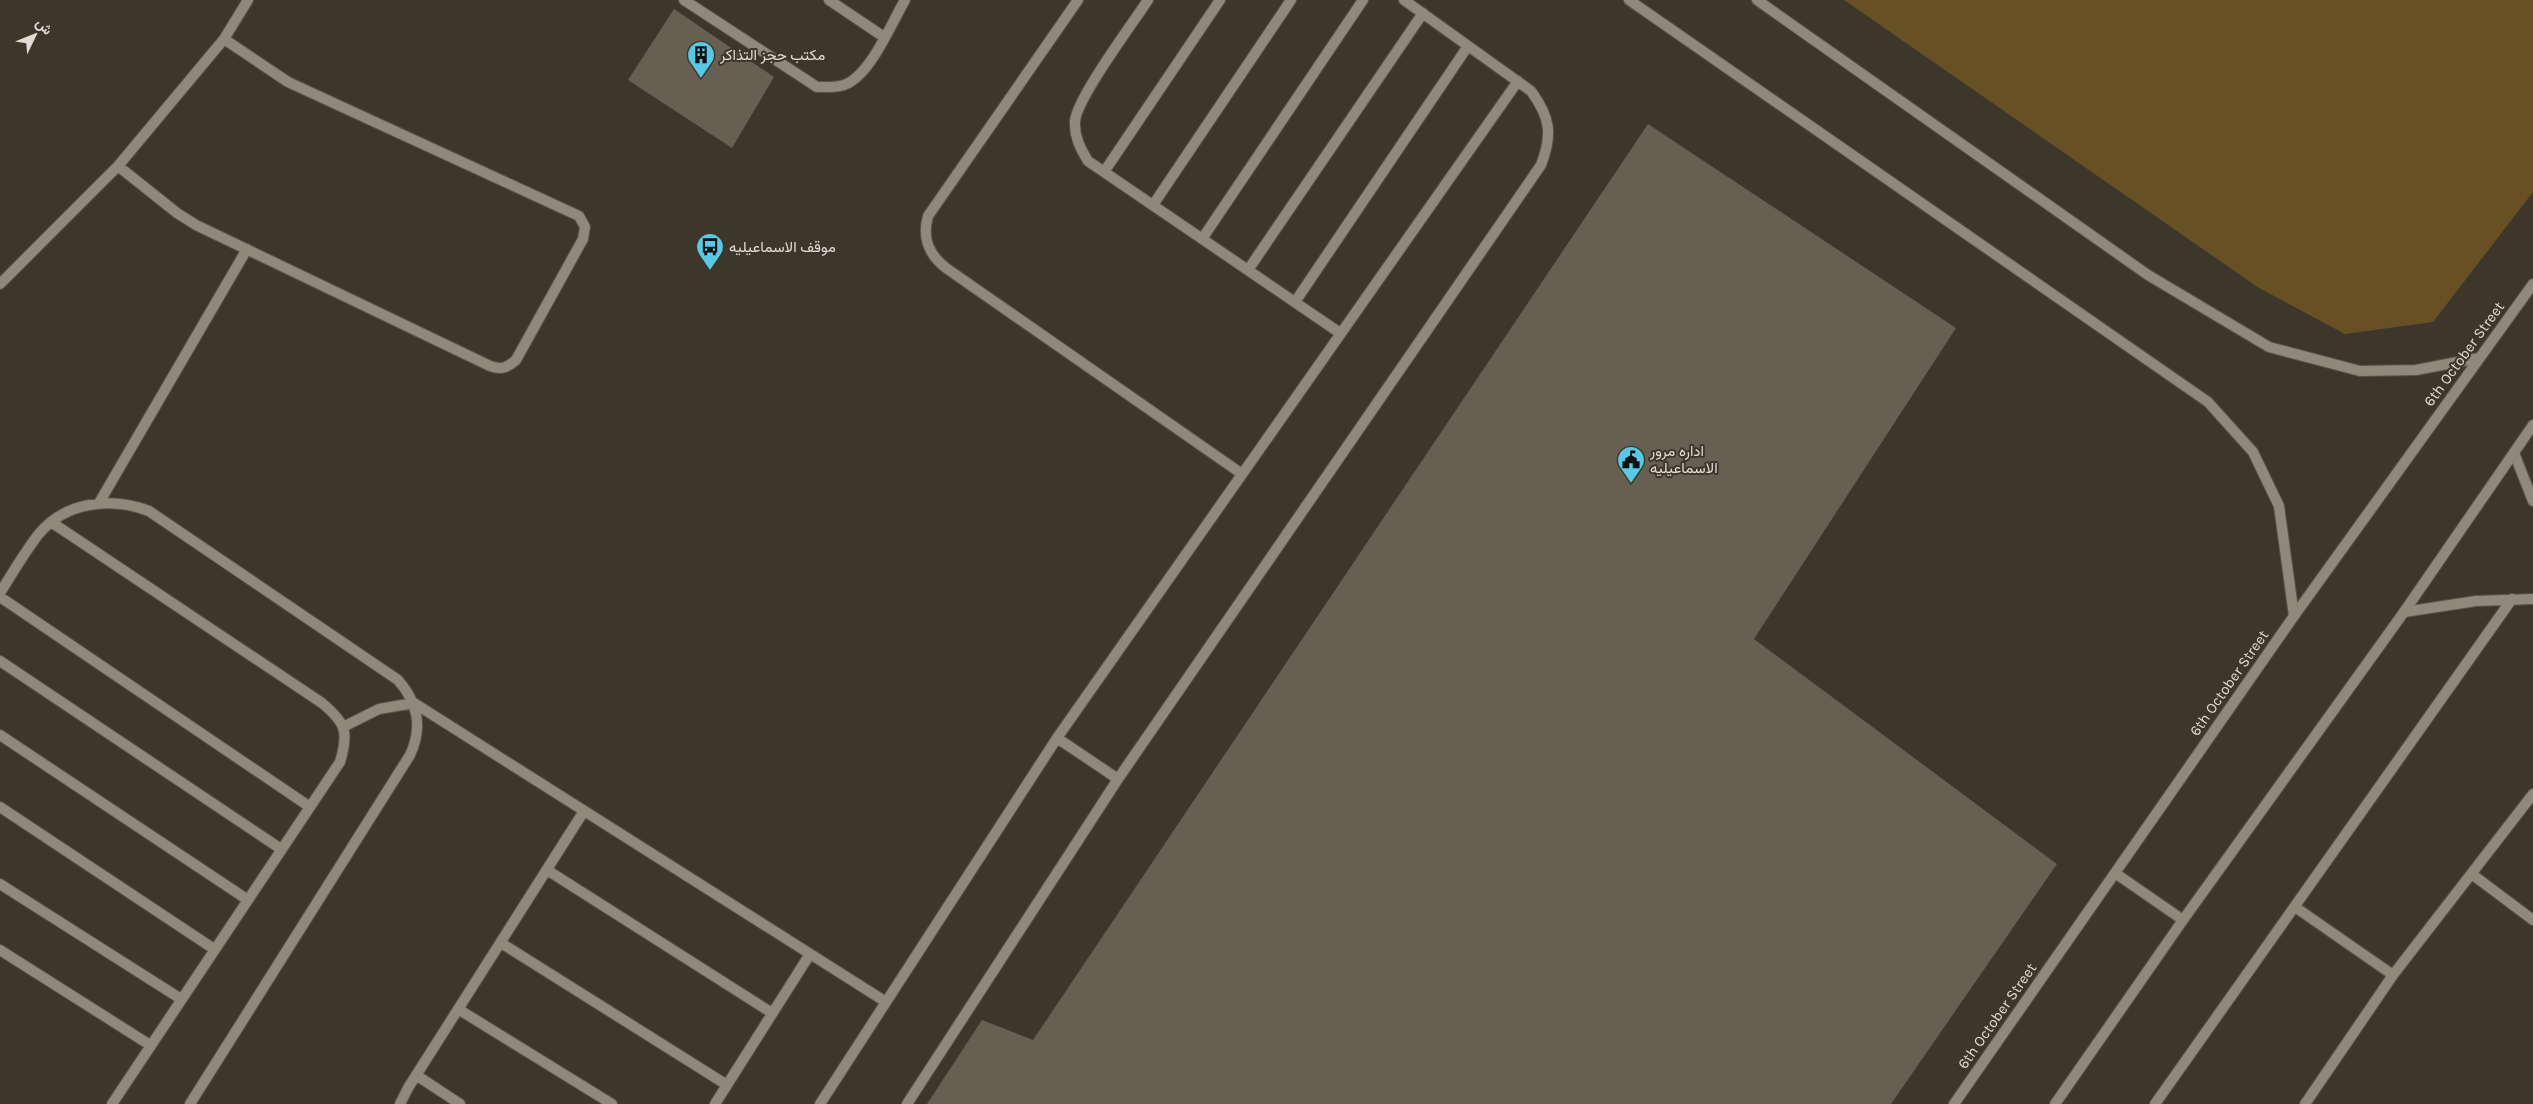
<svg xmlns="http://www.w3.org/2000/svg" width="2533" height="1104" viewBox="0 0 2533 1104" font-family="Karla,Vazirmatn,sans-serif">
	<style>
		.green { fill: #675023 }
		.building { fill: #665f52 }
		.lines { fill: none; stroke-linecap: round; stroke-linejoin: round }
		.service-casing { stroke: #595349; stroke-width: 12 }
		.minor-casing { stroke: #595349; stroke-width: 12 }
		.tertiary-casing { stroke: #595349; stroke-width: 12 }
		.service { stroke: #90887b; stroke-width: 10 }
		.minor { stroke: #90887b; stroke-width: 10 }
		.tertiary { stroke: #90887b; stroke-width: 10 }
		.labels { text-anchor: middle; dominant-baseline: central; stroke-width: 4; stroke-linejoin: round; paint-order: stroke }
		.poi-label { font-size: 15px; fill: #e0dcd5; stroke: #3d372b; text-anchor: start }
		.street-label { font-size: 15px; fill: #e0dcd5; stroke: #3d372b }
	</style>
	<rect width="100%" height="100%" fill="#3d372b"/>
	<path class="green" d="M 1844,0 L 2533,0 L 2533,192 L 2433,322 L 2345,334 L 2259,288 Z"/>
	<path class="building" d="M 674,9 L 774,77 L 732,148 L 628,80 Z
		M 1648,124 L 1956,328 L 1754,639 L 2057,864 L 1891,1104 L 927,1104 L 982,1020 L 1033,1040 Z"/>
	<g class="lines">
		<defs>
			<path id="service" d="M 684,0 L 817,87 C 826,87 835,88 844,85 C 870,76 891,24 905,0
				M 829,0 L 884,37
				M 1078,0 L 928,216 C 922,238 928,254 946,268 L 1242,474
				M 1148,0 C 1133,23 1077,98 1075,121 C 1074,136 1080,148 1088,161 L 1340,333
				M 1629,0 L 2208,402 L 2253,452 L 2279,506 L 2294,616
				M 1757,0 L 2148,275 L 2269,347 L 2360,371 L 2416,370 L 2479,358
				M 118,166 L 177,213 L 196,225 L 490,366 C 501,370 507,368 516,360 L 583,239 L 585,227 L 579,216 L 288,82 L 224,39
				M 1104,172 L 1220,0
				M 1153,205 L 1291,0
				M 1202,239 L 1363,0
				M 1248,270 L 1423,13
				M 0,284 L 118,166 L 224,39 L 248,0
				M 1295,302 L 1468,46
				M 99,503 L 247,249
				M 51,522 L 322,703 C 346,723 349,732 340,762 L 112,1104
				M 0,593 C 12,574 24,553 38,535 C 65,501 111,497 149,511 L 398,680 C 418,703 423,727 410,755 L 190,1104
				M 0,597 L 310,807
				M 0,661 L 281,849
				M 343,727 L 379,709 L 414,703 L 886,1002
				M 0,735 L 248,900
				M 1057,738 L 1118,779
				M 0,807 L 214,949
				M 547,870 L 772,1013
				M 0,884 L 181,999
				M 501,943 L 727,1085
				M 0,950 L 150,1045
				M 458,1009 L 612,1104
				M 416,1075 L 460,1104
				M 400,1104 L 408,1088 L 584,811
				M 715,1104 L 810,954
				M 820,1104 L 1057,738 L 1518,81
				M 907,1104 L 1118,779 L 1541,165 C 1553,134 1550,117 1531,91 L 1404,0"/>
			<path id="minor" d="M 2514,453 L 2533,501
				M 2404,612 L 2476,601 L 2533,599
				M 2473,875 L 2533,920
				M 2295,907 L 2393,975
				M 2155,1104 L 2512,599
				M 2305,1104 L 2393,975 L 2533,794"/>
			<path id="tertiary" d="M 2115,873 L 2183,920
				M 1954,1104 L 2294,616 L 2533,284
				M 2055,1104 L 2183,920 L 2404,612 L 2533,425"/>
		</defs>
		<use href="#service" class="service-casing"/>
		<use href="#minor" class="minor-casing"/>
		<use href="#tertiary" class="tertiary-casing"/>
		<use href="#service" class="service"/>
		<use href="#minor" class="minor"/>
		<use href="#tertiary" class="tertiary"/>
	</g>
	<defs>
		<symbol id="building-pin" viewBox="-11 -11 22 30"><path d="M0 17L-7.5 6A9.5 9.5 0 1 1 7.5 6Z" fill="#59c8e5" stroke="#3d372b"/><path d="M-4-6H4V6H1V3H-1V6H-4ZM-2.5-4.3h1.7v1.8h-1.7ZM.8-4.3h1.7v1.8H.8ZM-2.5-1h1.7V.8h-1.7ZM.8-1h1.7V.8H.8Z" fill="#111"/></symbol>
		<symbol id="bus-pin" viewBox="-11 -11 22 30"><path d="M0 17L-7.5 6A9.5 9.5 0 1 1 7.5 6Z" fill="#59c8e5" stroke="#3d372b"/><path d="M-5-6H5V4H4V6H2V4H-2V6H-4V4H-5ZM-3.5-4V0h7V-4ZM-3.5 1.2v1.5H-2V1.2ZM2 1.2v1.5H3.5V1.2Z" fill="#111"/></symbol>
		<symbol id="civic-pin" viewBox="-11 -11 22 30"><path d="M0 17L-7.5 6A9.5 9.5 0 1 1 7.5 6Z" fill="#59c8e5" stroke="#3d372b"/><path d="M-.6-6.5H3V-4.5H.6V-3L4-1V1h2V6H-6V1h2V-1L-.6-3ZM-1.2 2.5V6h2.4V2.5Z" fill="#111"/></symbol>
	</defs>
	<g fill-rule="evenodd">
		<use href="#building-pin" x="685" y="39" width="32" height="43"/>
		<use href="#bus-pin" x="694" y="231" width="32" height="43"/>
		<use href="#civic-pin" x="1615" y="444" width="32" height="43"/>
	</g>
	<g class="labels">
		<g class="poi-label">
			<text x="720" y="55">مكتب حجز التذاكر</text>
			<text x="729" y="247">موقف الاسماعيليه</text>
			<text x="1650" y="451">اداره مرور<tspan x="1650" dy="17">الاسماعيليه</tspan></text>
		</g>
		<g class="street-label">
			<text transform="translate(2464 354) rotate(-54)">6th October Street</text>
			<text transform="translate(2229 683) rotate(-55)">6th October Street</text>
			<text transform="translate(1997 1016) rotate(-55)">6th October Street</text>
		</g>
	</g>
	<g transform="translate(35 35) rotate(47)" stroke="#3d372b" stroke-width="4" paint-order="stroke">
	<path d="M0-4L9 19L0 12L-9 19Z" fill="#e0dcd5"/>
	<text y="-8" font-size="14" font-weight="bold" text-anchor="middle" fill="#e0dcd5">ش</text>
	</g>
</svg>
